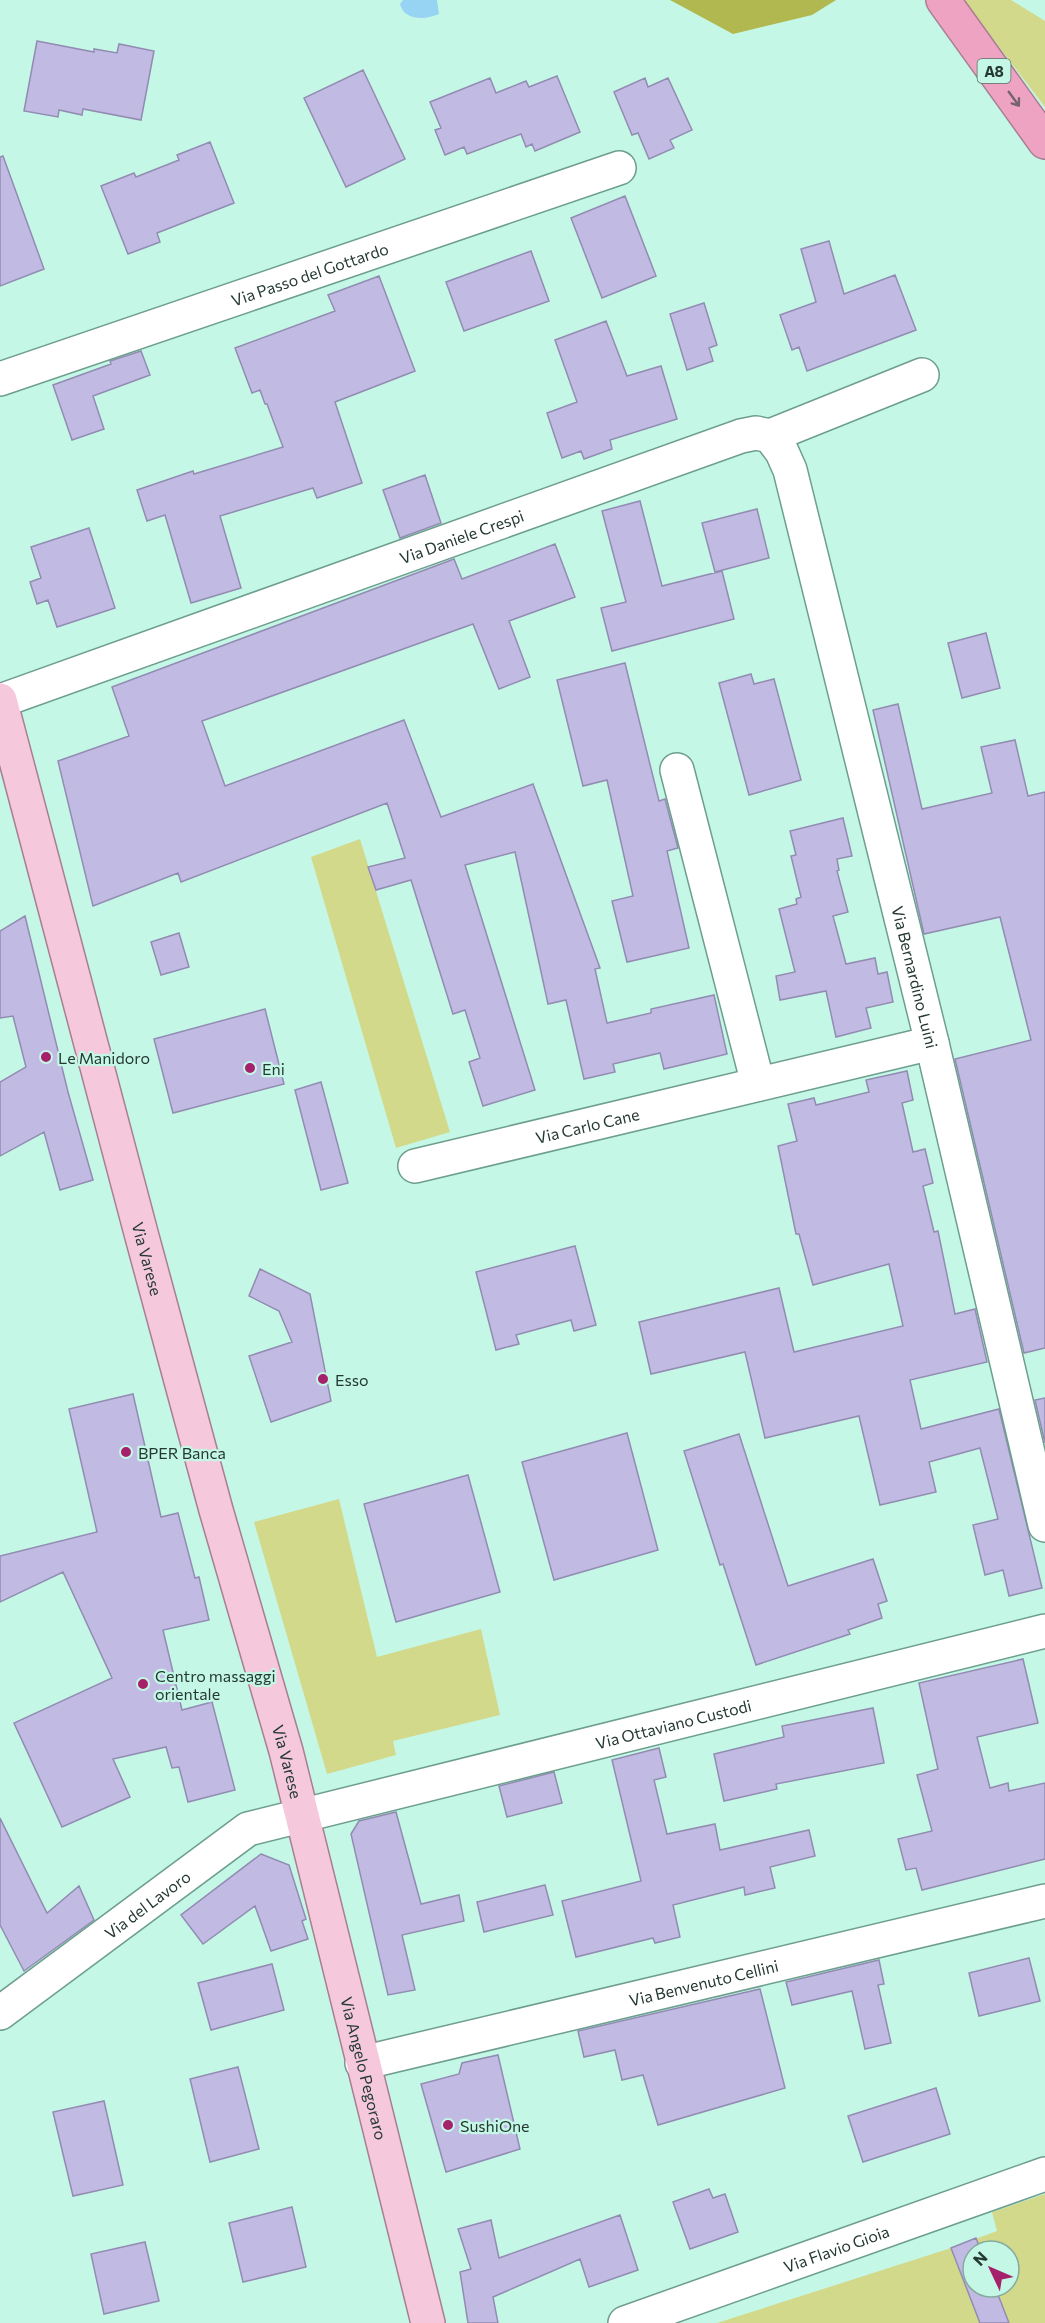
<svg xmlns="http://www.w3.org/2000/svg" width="1045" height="2323" viewBox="0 0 1045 2323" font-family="Commissioner,sans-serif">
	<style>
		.green { fill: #d3d98a; fill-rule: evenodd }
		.forest { fill: #b2b850 }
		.water { fill: #97d3f3 }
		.building { fill: #c1bbe4; stroke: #928cb2; stroke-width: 1.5 }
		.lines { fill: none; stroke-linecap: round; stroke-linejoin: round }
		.minor-casing { stroke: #6d9e8e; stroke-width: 36 }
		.major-casing { stroke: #a87e91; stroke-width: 36 }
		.highway-casing { stroke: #a87e91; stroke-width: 36 }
		.minor { stroke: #fff; stroke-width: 33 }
		.major { stroke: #f5c8db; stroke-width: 33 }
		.highway { stroke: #eea3c3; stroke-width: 33 }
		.oneway { stroke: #75636d }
		.poi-dot { fill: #a6216c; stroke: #c5f7e6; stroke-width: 2 }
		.labels { text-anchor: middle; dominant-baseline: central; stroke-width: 4.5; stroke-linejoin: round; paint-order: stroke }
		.shield { fill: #c5f7e6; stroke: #557269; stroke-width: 1.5 }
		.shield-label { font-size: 15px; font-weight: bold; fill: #253933 }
		.street-label { font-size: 16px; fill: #253933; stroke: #c5f7e6 }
		.poi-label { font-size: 16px; fill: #253933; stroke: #c5f7e6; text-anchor: start }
	</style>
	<rect width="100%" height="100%" fill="#c5f7e6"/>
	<path class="green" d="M 963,0 L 1011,0 L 1045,21 L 1045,107 Z
		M 360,839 L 450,1132 L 396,1148 L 311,857 Z
		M 339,1499 L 377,1657 L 481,1629 L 500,1715 L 393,1741 L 396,1755 L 327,1774 L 254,1522 Z
		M 1045,2194 L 1045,2323 L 717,2323 L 951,2248 L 997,2231 L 992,2212 ZM 973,2251 L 1009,2251 L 1009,2287 L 973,2287 Z"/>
	<path class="forest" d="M 670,0 L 836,0 L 812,15 L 733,34 Z"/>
	<path class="water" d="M 403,0 L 437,0 L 439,14 C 426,20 404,21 400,4 Z"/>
	<path class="building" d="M 37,41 L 94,52 L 94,49 L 117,53 L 119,44 L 154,51 L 141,120 L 83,109 L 82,115 L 59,110 L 58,117 L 24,111 Z
		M 363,70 L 405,159 L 346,187 L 304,98 Z
		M 557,76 L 580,132 L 535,151 L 532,144 L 526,147 L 521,134 L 467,154 L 464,147 L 445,155 L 435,130 L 441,128 L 430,102 L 490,78 L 496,93 L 526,81 L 529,87 Z
		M 645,78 L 648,87 L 668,78 L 692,130 L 670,140 L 674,148 L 649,159 L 638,133 L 632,135 L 614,92 Z
		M 210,142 L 234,203 L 157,233 L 160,242 L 128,254 L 101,186 L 134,173 L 136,177 L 179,160 L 177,155 Z
		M 3,156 L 44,269 L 0,286 L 0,157 Z
		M 625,196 L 656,276 L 602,298 L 571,218 Z
		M 829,241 L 844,294 L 895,275 L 916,330 L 807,371 L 799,347 L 792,350 L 780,315 L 816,302 L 801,249 Z
		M 531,251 L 549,301 L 464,331 L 446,282 Z
		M 379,276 L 415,371 L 335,402 L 362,483 L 317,498 L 313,488 L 220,516 L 241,588 L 191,603 L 165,515 L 147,521 L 137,490 L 193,471 L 194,474 L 283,447 L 267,404 L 265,404 L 260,390 L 252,393 L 235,348 L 335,311 L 328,295 Z
		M 704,303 L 717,345 L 709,348 L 713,361 L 687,370 L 670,314 Z
		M 606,321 L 627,376 L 661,366 L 677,419 L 610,440 L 612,449 L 584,459 L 581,451 L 562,458 L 547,413 L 577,402 L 555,340 Z
		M 141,351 L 150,375 L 93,396 L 104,429 L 72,440 L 53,385 L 111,364 L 110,361 Z
		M 425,475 L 441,523 L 400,538 L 383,490 Z
		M 640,501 L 662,586 L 722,571 L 734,619 L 612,651 L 601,608 L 626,602 L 602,511 Z
		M 757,509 L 769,558 L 715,572 L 702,523 Z
		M 89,528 L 115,608 L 57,627 L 48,600 L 37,604 L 30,582 L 41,578 L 31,547 Z
		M 555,544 L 575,597 L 509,621 L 530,677 L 499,689 L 473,624 L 202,721 L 225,786 L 404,720 L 441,817 L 533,784 L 600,968 L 595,969 L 607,1023 L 651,1013 L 651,1009 L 714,995 L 727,1054 L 664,1069 L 660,1053 L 613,1064 L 615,1072 L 584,1079 L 566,1000 L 548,1004 L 515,852 L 465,865 L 535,1090 L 483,1106 L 469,1062 L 480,1058 L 465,1010 L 453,1014 L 411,880 L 376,890 L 368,867 L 405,858 L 387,803 L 181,882 L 178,873 L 93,906 L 58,761 L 129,736 L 112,687 L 454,559 L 462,579 Z
		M 986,633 L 1000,688 L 962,698 L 948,643 Z
		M 625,663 L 659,801 L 665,799 L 678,848 L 667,851 L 689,948 L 627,962 L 612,901 L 633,896 L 607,780 L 583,786 L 557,680 Z
		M 751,674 L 754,684 L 774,679 L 801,780 L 749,795 L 719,683 Z
		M 898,704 L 922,809 L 992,793 L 981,747 L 1015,740 L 1028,796 L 1045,792 L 1045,1348 L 1024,1353 L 955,1059 L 1031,1040 L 1000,917 L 924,934 L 873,710 Z
		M 843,818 L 852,856 L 837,859 L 839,870 L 837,871 L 848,912 L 833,916 L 846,964 L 875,958 L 878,974 L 887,972 L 893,1002 L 866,1008 L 871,1028 L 836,1037 L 826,991 L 780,1000 L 776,976 L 795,972 L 779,909 L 797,904 L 796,899 L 801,897 L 791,856 L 796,855 L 790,831 Z
		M 25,916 L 68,1092 L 93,1180 L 60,1190 L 44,1132 L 0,1156 L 0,1082 L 26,1067 L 13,1016 L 0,1018 L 0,931 Z
		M 179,933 L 189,967 L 161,975 L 151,942 Z
		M 265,1009 L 284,1084 L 173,1113 L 154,1039 Z
		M 907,1071 L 913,1100 L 902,1103 L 913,1152 L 925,1149 L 933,1183 L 923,1186 L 934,1232 L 938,1231 L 955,1314 L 975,1309 L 987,1362 L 910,1380 L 921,1429 L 999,1409 L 1042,1588 L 1009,1596 L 1003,1570 L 985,1575 L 973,1525 L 998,1519 L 980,1448 L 929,1462 L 936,1492 L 880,1505 L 859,1416 L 765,1438 L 745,1352 L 651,1374 L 639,1322 L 779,1288 L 794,1352 L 903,1326 L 889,1264 L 813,1285 L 799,1234 L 796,1234 L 778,1146 L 797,1141 L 788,1104 L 814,1098 L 816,1105 L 869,1092 L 866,1080 Z
		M 321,1082 L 348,1183 L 321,1190 L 295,1090 Z
		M 575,1246 L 596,1325 L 574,1331 L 571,1320 L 516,1335 L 519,1344 L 496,1350 L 476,1272 Z
		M 260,1269 L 310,1294 L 331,1401 L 271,1422 L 249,1356 L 292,1342 L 279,1311 L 249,1296 Z
		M 133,1394 L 161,1517 L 178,1513 L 195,1578 L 199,1577 L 209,1620 L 163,1630 L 182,1710 L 212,1702 L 235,1790 L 188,1802 L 179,1767 L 172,1768 L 166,1747 L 113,1759 L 130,1797 L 62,1827 L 14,1723 L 112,1678 L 63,1572 L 0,1602 L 0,1556 L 97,1532 L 69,1409 Z
		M 1045,1398 L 1045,1443 L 1035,1400 Z
		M 627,1433 L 658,1550 L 554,1580 L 522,1462 Z
		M 739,1434 L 788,1586 L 873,1559 L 887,1601 L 878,1604 L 882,1618 L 848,1630 L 850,1634 L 756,1665 L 723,1564 L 720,1565 L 684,1451 Z
		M 468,1475 L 500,1592 L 396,1622 L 364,1504 Z
		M 1023,1659 L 1038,1723 L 977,1737 L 990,1788 L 1008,1783 L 1009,1791 L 1045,1783 L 1045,1859 L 922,1890 L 916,1868 L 906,1870 L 898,1839 L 932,1831 L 917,1775 L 938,1769 L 919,1683 Z
		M 873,1708 L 884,1763 L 776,1784 L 777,1789 L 724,1801 L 714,1754 L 784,1737 L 782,1726 Z
		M 659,1748 L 666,1777 L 654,1780 L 667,1834 L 715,1824 L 720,1850 L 809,1830 L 815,1856 L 770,1867 L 775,1888 L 745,1895 L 744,1887 L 673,1905 L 680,1937 L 655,1943 L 653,1938 L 576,1957 L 562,1901 L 641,1881 L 612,1760 Z
		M 554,1772 L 562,1803 L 507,1817 L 499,1786 Z
		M 396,1812 L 421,1904 L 459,1895 L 464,1921 L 402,1935 L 415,1990 L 388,1995 L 351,1834 L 359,1821 Z
		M 0,1818 L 47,1913 L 79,1886 L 94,1920 L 24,1971 L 0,1925 Z
		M 261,1854 L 289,1865 L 306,1919 L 302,1921 L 308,1939 L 271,1951 L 255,1906 L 203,1944 L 181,1915 Z
		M 545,1885 L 553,1915 L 484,1932 L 477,1902 Z
		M 1029,1958 L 1040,2001 L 979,2016 L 969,1973 Z
		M 879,1960 L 884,1984 L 878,1985 L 891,2043 L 865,2049 L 852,1991 L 792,2005 L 786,1982 Z
		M 272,1964 L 284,2010 L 211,2030 L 198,1983 Z
		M 760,1989 L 785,2088 L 658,2125 L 643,2075 L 622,2080 L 615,2050 L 584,2057 L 578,2031 Z
		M 498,2055 L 520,2149 L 446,2172 L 421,2084 L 459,2074 L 462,2063 Z
		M 238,2067 L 259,2149 L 210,2162 L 190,2079 Z
		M 936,2088 L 950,2134 L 863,2162 L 848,2116 Z
		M 104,2101 L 123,2185 L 73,2196 L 53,2112 Z
		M 709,2189 L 713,2198 L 725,2194 L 738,2232 L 690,2249 L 673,2202 Z
		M 292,2207 L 306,2267 L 243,2282 L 229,2223 Z
		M 620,2215 L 638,2270 L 589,2287 L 580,2259 L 493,2297 L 498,2323 L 468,2323 L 460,2272 L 471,2269 L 458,2229 L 491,2220 L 499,2258 Z
		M 976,2238 L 981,2251 L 973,2251 L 973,2287 L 995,2287 L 1009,2323 L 980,2323 L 951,2248 Z
		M 145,2242 L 159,2301 L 104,2314 L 91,2254 Z"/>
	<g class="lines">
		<defs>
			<g id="minor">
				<path id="s1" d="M 0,379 L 619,168"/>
				<path id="s2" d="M 770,436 L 782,452 L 790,470 L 932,1043 L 1045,1525"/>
				<path id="s3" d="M 0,701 L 741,436 L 756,433 L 770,436 L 922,375"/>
				<path d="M 677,770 L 758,1084"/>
				<path id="s4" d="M 415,1166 L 932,1043"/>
				<path id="s5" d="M 0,2013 L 248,1829 L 1045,1631"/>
				<path id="s6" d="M 362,2063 L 1045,1901"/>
				<path id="s7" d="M 625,2323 L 1045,2174"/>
			</g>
			<g id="major">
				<path id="s8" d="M 0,700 L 141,1233 L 216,1510 L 286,1751 L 428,2323"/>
			</g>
			<path id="highway" d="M 943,0 L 1045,142"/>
		</defs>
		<use href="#minor" class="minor-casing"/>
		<use href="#major" class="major-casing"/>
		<use href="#highway" class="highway-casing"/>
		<use href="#minor" class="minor"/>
		<use href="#major" class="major"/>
		<use href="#highway" class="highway"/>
	</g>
	<defs><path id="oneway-shaft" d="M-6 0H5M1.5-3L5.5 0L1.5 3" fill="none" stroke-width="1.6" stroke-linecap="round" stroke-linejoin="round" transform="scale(1.5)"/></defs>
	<use class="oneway" href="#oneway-shaft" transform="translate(1014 99) rotate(54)"/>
	<g class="poi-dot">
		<circle cx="46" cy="1057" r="6"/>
		<circle cx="250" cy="1068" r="6"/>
		<circle cx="323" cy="1379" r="6"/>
		<circle cx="126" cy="1452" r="6"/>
		<circle cx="143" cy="1684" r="6"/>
		<circle cx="448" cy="2125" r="6"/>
	</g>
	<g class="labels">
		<rect class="shield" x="977.5" y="59" width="33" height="24" rx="4.5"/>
		<g class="shield-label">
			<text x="994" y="71">A8</text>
		</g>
		<g class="street-label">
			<text stroke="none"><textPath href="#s1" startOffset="327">Via Passo del Gottardo</textPath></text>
			<text stroke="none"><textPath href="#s3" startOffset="490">Via Daniele Crespi</textPath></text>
			<text stroke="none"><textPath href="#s2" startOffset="562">Via Bernardino Luini</textPath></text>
			<text stroke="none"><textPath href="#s4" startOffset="177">Via Carlo Cane</textPath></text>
			<text stroke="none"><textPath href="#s8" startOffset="578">Via Varese</textPath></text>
			<text stroke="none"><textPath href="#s5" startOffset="747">Via Ottaviano Custodi</textPath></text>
			<text stroke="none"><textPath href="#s8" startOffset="1100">Via Varese</textPath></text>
			<text stroke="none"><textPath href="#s5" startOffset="183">Via del Lavoro</textPath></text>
			<text stroke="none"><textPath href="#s6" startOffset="351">Via Benvenuto Cellini</textPath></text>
			<text stroke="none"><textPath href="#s8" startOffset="1416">Via Angelo Pegoraro</textPath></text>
			<text stroke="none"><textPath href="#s7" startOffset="224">Via Flavio Gioia</textPath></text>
		</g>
		<g class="poi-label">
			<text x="58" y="1057">Le Manidoro</text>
			<text x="262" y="1068">Eni</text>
			<text x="335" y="1379">Esso</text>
			<text x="138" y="1452">BPER Banca</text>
			<text x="155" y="1675">Centro massaggi<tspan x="155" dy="18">orientale</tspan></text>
			<text x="460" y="2125">SushiOne</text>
		</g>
	</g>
	<g transform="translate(991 2269) rotate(314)"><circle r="28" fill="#c5f7e6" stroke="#85ab9e" stroke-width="1.5"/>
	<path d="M0-4.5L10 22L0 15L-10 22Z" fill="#a6216c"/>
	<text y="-9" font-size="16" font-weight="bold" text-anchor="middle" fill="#253933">N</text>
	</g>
</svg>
